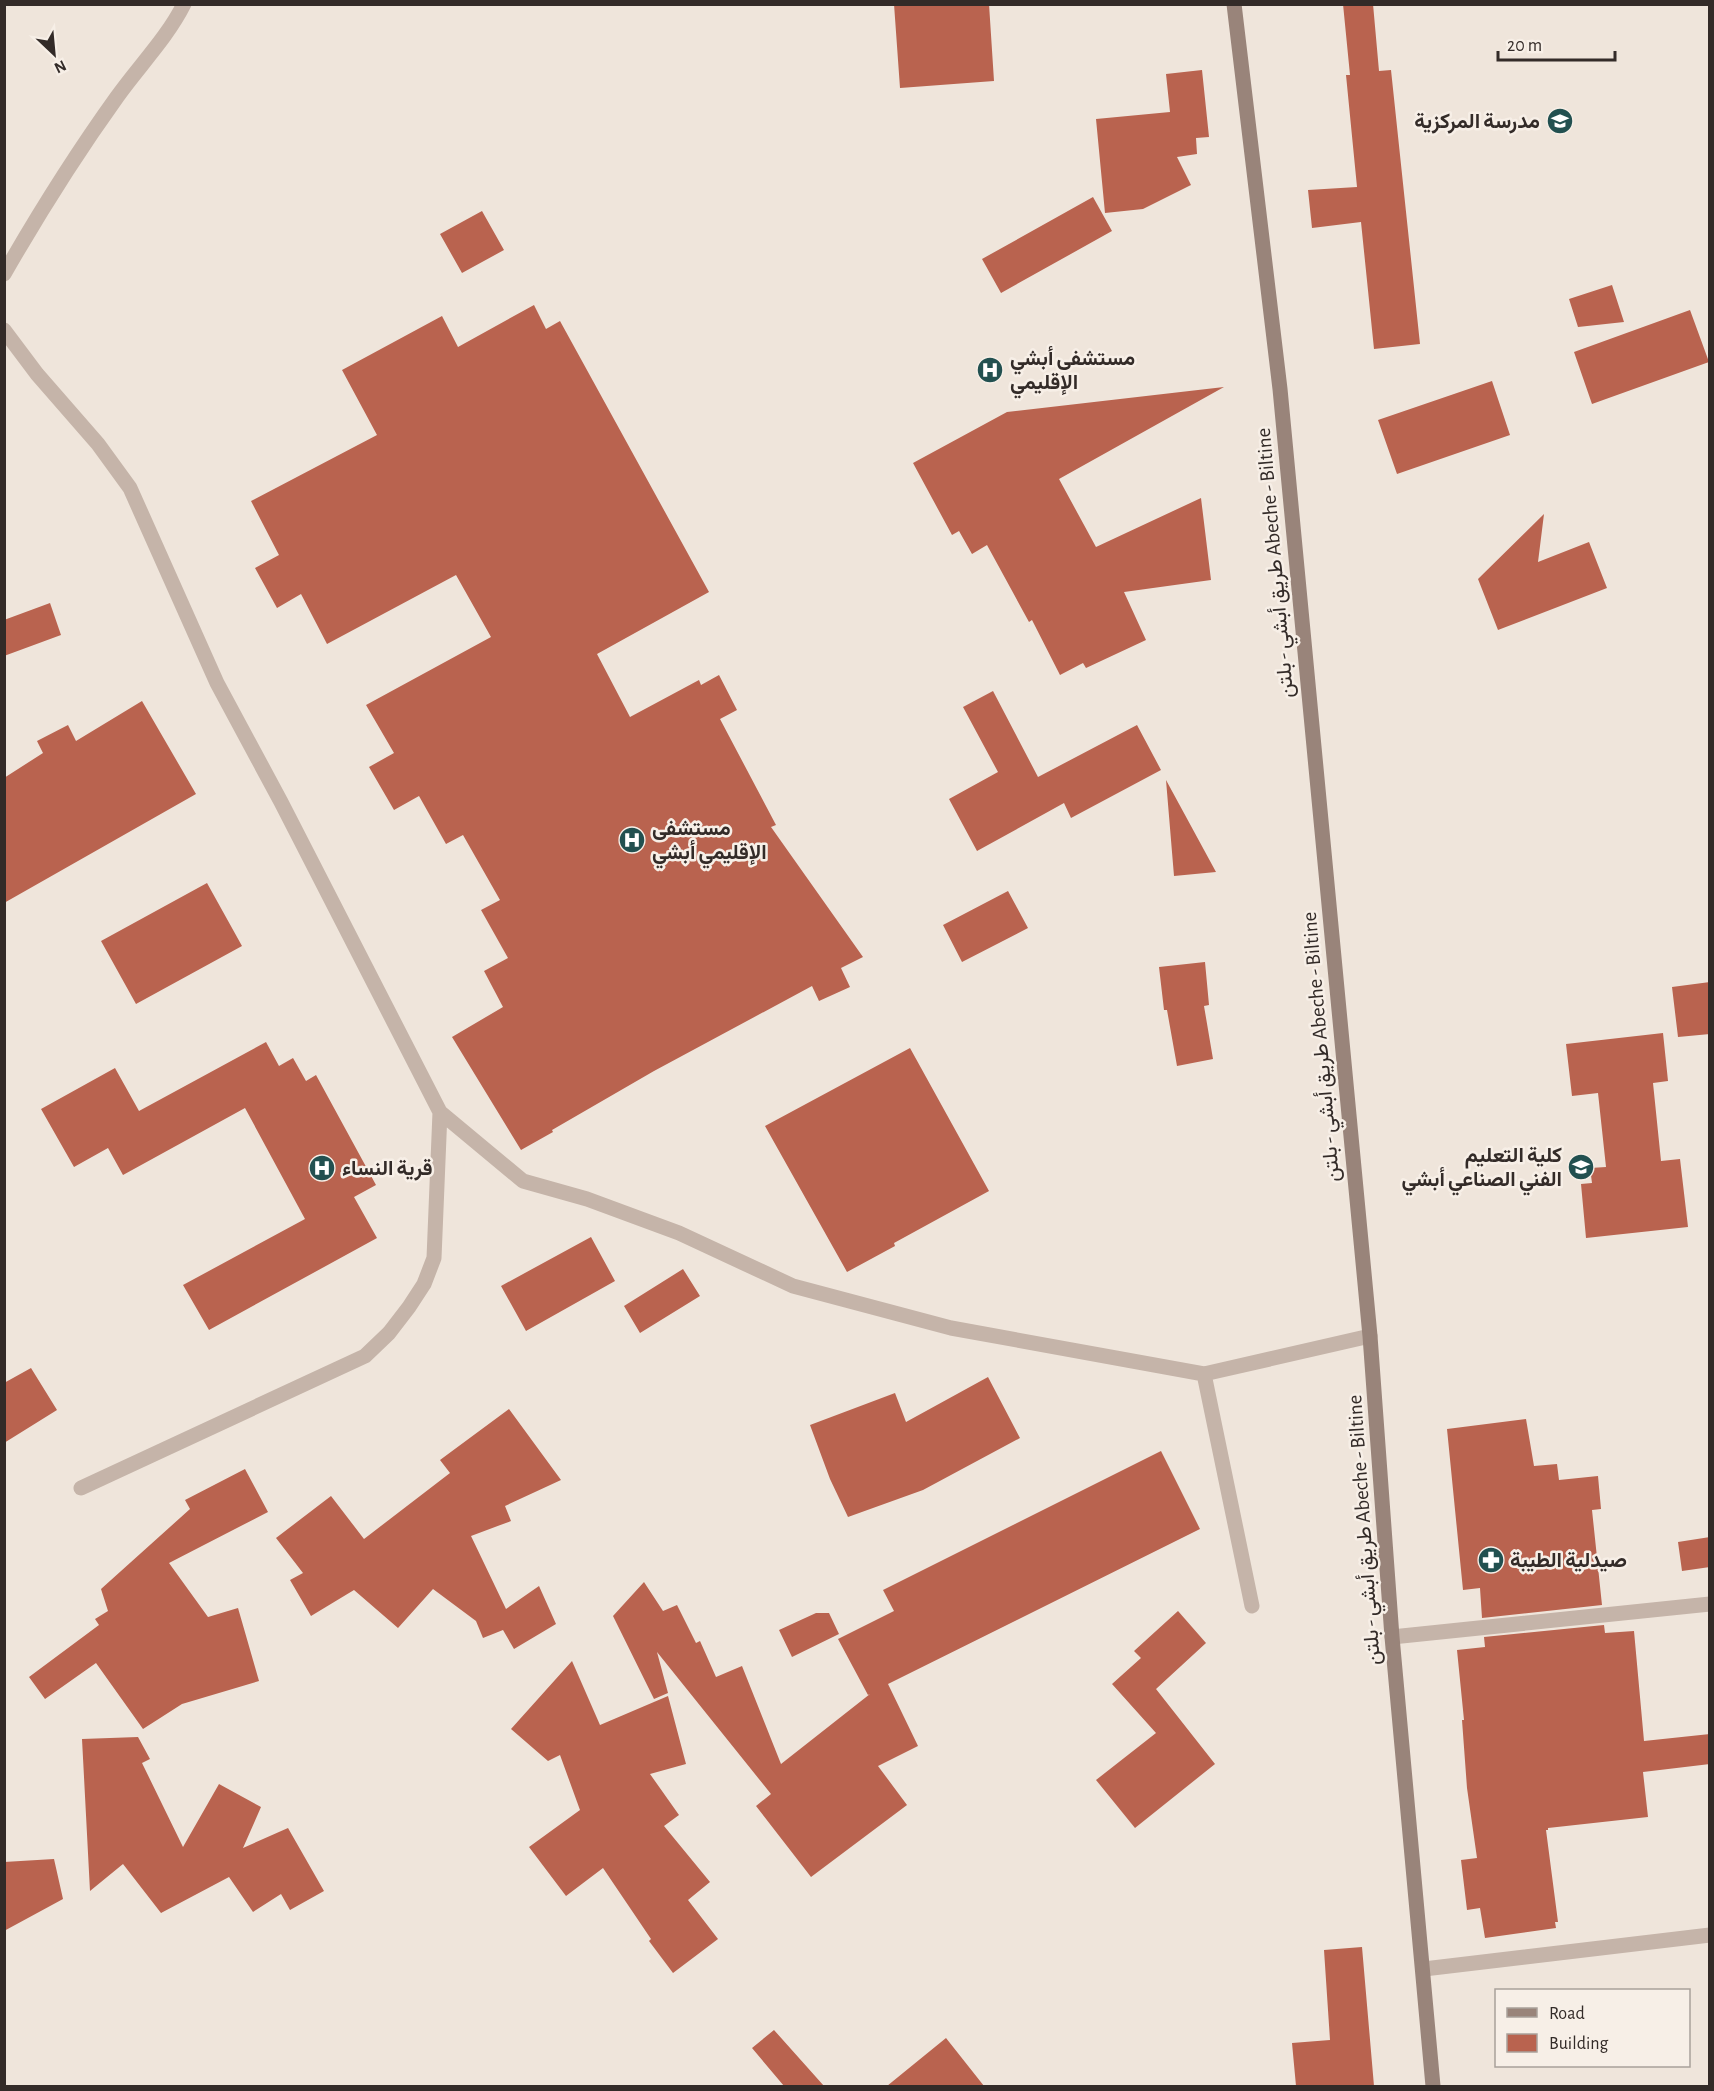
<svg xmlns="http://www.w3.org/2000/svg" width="1714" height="2091" viewBox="0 0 1714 2091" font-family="'Alegreya Sans',Vazirmatn,sans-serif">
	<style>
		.building { fill: #b9634f }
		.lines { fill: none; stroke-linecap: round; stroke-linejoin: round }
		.minor { stroke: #c5b4a9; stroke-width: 15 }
		.secondary { stroke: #99847a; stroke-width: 15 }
		.labels { text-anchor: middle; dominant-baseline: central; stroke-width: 5; stroke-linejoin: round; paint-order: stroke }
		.poi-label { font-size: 21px; font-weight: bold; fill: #332b28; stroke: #f7efe7; text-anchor: start }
		.street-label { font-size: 21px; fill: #332b28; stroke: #f7efe7 }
	</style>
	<rect width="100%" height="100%" fill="#efe5db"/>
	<path class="building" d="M 894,4 L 989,4 L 994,81 L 900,88 Z
		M 1343,4 L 1373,4 L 1379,71 L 1391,70 L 1420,344 L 1374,349 L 1361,222 L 1312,228 L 1308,190 L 1357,187 L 1346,75 L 1350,75 Z
		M 1202,70 L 1209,137 L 1196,138 L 1197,154 L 1177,157 L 1191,185 L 1143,209 L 1105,213 L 1096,119 L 1170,112 L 1166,74 Z
		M 1093,197 L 1112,231 L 1001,293 L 982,259 Z
		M 482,211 L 504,250 L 462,273 L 440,234 Z
		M 1612,285 L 1624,322 L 1578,327 L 1569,299 Z
		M 534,305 L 546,329 L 560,321 L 709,592 L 597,654 L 630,717 L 699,680 L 701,685 L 719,675 L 737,710 L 720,719 L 776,825 L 771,827 L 863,957 L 841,968 L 850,987 L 819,1001 L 812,986 L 654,1071 L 552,1130 L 553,1132 L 521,1150 L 452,1037 L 503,1007 L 484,971 L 508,958 L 481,910 L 500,900 L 463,835 L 446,844 L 419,796 L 394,810 L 369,767 L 394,753 L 366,705 L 491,637 L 456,575 L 327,644 L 301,594 L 277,608 L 255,568 L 279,555 L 251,501 L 377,435 L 342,370 L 442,316 L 458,347 Z
		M 1690,310 L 1709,362 L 1592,404 L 1574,352 Z
		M 1492,381 L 1510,435 L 1397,474 L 1378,420 Z
		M 1224,387 L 1059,479 L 1096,547 L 1201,498 L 1211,580 L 1124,592 L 1146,640 L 1086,668 L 1083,663 L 1060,675 L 1032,620 L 1029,622 L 987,545 L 972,554 L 959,531 L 952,535 L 913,463 L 1007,412 Z
		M 1544,514 L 1538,562 L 1589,542 L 1607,588 L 1498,630 L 1478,579 Z
		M 50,603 L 61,635 L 4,656 L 4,620 Z
		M 993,691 L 1038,777 L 1137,725 L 1161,770 L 1071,818 L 1064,803 L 977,851 L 949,799 L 998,772 L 963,707 Z
		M 142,701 L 196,794 L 4,903 L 4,778 L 43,753 L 37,741 L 68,725 L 76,741 Z
		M 1166,780 L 1216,872 L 1174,876 Z
		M 207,883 L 242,946 L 136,1004 L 101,941 Z
		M 1008,891 L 1028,928 L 962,962 L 943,925 Z
		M 1205,962 L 1209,1005 L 1204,1006 L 1213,1059 L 1177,1066 L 1167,1010 L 1164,1010 L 1159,967 Z
		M 1710,982 L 1710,1034 L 1678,1037 L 1672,987 Z
		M 1663,1033 L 1668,1081 L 1653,1083 L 1661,1161 L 1680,1159 L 1688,1227 L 1586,1238 L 1581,1184 L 1592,1183 L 1590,1168 L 1606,1167 L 1598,1093 L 1572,1096 L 1566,1044 Z
		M 266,1042 L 279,1066 L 293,1058 L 306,1081 L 316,1075 L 376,1185 L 354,1197 L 377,1238 L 209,1330 L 183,1285 L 305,1219 L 245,1108 L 123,1175 L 108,1148 L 74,1167 L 41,1109 L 115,1068 L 139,1111 Z
		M 910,1048 L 989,1191 L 894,1243 L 895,1246 L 847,1272 L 765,1126 Z
		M 591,1237 L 615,1281 L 526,1331 L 501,1286 Z
		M 683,1269 L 700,1296 L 640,1333 L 624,1306 Z
		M 31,1368 L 57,1410 L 4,1443 L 4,1383 Z
		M 988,1377 L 1020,1438 L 923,1490 L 848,1517 L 830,1479 L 810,1425 L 895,1393 L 906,1422 Z
		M 509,1409 L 561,1480 L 505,1506 L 511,1521 L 471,1536 L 506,1609 L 539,1586 L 556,1624 L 514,1649 L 503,1630 L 483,1638 L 476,1621 L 433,1589 L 398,1628 L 354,1590 L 311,1616 L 290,1580 L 303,1573 L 276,1538 L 331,1496 L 364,1539 L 450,1473 L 440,1460 Z
		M 1526,1419 L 1534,1466 L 1557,1464 L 1559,1480 L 1598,1476 L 1601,1509 L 1592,1510 L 1602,1605 L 1482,1618 L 1480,1588 L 1463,1590 L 1447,1429 Z
		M 1161,1451 L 1200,1529 L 888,1684 L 918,1746 L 878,1766 L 907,1805 L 811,1877 L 756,1806 L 771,1794 L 657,1652 L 668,1693 L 654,1699 L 613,1616 L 644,1582 L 663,1611 L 677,1605 L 696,1643 L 700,1641 L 716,1677 L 742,1666 L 781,1764 L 870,1694 L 868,1695 L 838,1639 L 894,1611 L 883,1590 Z
		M 245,1469 L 268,1512 L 169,1563 L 208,1617 L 238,1608 L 259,1681 L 182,1704 L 143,1729 L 96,1663 L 45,1699 L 29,1677 L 99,1625 L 95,1619 L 108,1611 L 101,1589 L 190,1509 L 185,1500 Z
		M 1710,1537 L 1710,1567 L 1682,1571 L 1678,1542 Z
		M 1178,1611 L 1206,1643 L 1156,1689 L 1215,1764 L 1135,1828 L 1096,1780 L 1156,1733 L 1112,1684 L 1141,1658 L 1134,1651 Z
		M 816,1613 L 829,1613 L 839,1634 L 792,1657 L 779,1630 Z
		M 1604,1625 L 1605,1633 L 1634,1631 L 1644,1741 L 1710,1734 L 1710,1764 L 1643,1772 L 1648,1817 L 1548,1828 L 1548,1830 L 1546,1830 L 1558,1922 L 1555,1922 L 1556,1928 L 1485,1938 L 1480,1908 L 1467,1910 L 1461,1860 L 1477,1858 L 1467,1788 L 1462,1720 L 1464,1720 L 1457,1650 L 1485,1647 L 1484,1637 Z
		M 572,1661 L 600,1725 L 668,1696 L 686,1764 L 650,1774 L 679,1815 L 664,1826 L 710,1882 L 688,1900 L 718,1939 L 673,1973 L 649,1941 L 651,1939 L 603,1868 L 566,1896 L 529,1847 L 580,1810 L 560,1755 L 548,1761 L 511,1729 Z
		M 138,1737 L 150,1759 L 142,1763 L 183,1847 L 219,1784 L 261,1807 L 243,1848 L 288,1828 L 324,1891 L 290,1910 L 281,1894 L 253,1912 L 229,1877 L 161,1913 L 123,1864 L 90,1891 L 82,1739 Z
		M 54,1859 L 63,1899 L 4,1931 L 4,1862 Z
		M 1362,1947 L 1374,2086 L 1296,2086 L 1292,2043 L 1330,2040 L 1324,1950 Z
		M 774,2030 L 824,2086 L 784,2086 L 752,2048 Z
		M 946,2038 L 984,2086 L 887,2086 Z"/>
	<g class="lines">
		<path class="minor" d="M 4,274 C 39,213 76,154 117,97 C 139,66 167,38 184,4
			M 4,330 L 37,374 L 98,444 L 130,488 L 217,683 L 281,802 L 440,1112 L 523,1181 L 587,1199 L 679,1233 L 793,1286 L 951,1328 L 1204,1374
			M 81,1488 L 365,1356 L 389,1333 L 409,1307 L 424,1284 L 434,1258 L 440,1112
			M 1252,1606 L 1204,1374 L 1370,1336
			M 1392,1637 L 1710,1604
			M 1424,1969 L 1710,1935"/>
		<path class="secondary" d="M 1234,4 L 1280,389 L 1370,1336 L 1392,1637 L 1433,2086"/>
	</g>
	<defs>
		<symbol id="school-disc" viewBox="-11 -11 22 22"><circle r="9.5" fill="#225050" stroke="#f7efe7"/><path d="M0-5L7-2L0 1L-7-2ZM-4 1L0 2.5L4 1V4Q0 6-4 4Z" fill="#fff"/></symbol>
		<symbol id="hospital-disc" viewBox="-11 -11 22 22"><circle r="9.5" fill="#225050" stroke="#f7efe7"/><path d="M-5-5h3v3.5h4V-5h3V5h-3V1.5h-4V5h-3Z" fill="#fff"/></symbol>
		<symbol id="pharmacy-disc" viewBox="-11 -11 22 22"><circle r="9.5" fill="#225050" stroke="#f7efe7"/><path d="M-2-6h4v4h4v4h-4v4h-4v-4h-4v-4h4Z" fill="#fff"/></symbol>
	</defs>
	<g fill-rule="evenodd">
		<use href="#school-disc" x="1545" y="106" width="30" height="30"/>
		<use href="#hospital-disc" x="975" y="355" width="30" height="30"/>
		<use href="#hospital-disc" x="617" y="825" width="30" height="30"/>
		<use href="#school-disc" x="1566" y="1152" width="30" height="30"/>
		<use href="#hospital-disc" x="307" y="1153" width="30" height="30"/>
		<use href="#pharmacy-disc" x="1476" y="1545" width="30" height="30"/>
	</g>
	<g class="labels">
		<g class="poi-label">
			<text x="1540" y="121" text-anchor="end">مدرسة المركزية</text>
			<text x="1010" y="358">مستشفى أبشي<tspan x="1010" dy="24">الإقليمي</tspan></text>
			<text x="652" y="828">مستشفى<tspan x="652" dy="24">الإقليمي أبشي</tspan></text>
			<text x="1562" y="1155" text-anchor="end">كلية التعليم<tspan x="1562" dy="24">الفني الصناعي أبشي</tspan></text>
			<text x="342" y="1168">قرية النساء</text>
			<text x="1510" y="1560">صيدلية الطيبة</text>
		</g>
		<g class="street-label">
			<text transform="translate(1275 563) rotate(-95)">طريق أبشي - بلتن Abeche - Biltine</text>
			<text transform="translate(1321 1047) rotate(-95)">طريق أبشي - بلتن Abeche - Biltine</text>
			<text transform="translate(1364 1530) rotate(-94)">طريق أبشي - بلتن Abeche - Biltine</text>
		</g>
	</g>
	<rect width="1714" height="2091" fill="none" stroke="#332b28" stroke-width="12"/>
	<rect x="1495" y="1989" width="195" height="78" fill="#f7efe7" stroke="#a9a19b" stroke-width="1.5"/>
	<rect x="1507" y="2008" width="30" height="9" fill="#99847a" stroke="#a9a19b" stroke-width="1.5"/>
	<text x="1549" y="2019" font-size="18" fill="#332b28">Road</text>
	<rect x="1507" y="2034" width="30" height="18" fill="#b9634f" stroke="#a9a19b" stroke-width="1.5"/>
	<text x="1549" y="2049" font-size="18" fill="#332b28">Building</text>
	<g transform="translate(54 54) rotate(154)" stroke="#f7efe7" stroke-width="4.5" paint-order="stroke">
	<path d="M0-4.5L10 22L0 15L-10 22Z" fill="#332b28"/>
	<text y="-9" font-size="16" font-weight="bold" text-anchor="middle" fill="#332b28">N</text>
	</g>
	<path d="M1498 51v9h117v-9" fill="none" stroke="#332b28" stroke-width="3"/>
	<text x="1507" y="51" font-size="18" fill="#332b28" stroke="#f7efe7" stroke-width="4.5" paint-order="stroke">20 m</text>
</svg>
